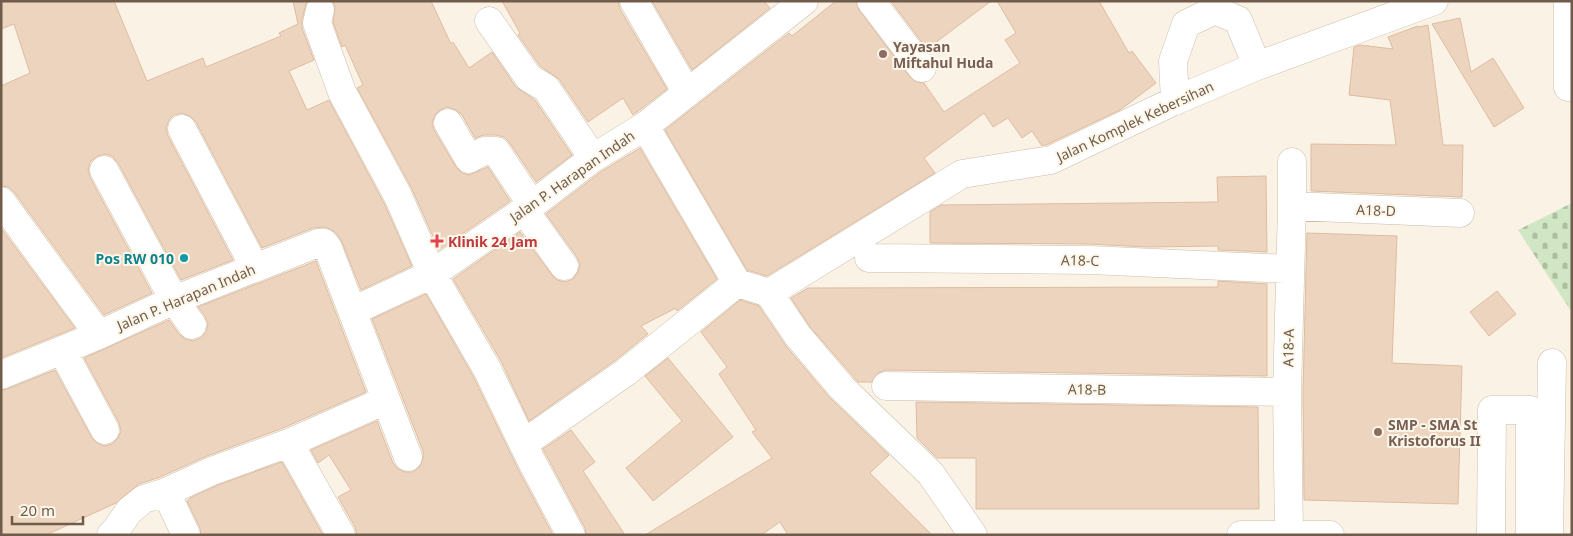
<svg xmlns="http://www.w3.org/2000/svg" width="1573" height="536" viewBox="0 0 1573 536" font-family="'Noto Sans',sans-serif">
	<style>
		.cemetery { fill: url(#cemetery-stones) }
		.building { fill: #edd4bf; stroke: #debca0 }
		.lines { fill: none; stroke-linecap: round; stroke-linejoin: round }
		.minor-casing { stroke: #cbbcac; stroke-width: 29 }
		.minor { stroke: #fff; stroke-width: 28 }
		.education-dot { fill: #8d6e63; stroke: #fdf7ea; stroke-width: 2 }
		.health-dot { fill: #e0444e; stroke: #fdf7ea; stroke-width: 2 }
		.culture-dot { fill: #0f9aa8; stroke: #fdf7ea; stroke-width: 2 }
		.labels { text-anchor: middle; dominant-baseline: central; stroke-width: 4; stroke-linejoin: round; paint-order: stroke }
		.education-label { font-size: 14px; font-weight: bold; fill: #785e54; stroke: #fdf7ea; text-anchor: start }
		.street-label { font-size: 14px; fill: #715c4c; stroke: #fdf7ea }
		.health-label { font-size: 14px; font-weight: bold; fill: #be3a42; stroke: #fdf7ea; text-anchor: start }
		.culture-label { font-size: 14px; font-weight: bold; fill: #0d838f; stroke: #fdf7ea; text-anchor: end }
	</style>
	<defs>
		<pattern id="cemetery-stones" width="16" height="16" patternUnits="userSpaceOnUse" patternTransform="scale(1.25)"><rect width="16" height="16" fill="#d0e6c4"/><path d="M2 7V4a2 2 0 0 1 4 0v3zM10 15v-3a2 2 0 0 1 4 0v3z" fill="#adbea1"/></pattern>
	</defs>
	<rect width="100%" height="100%" fill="#faf3e5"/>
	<path class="cemetery" d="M 1572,203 L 1572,311 L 1571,311 L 1518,230 Z"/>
	<path class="building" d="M 1,1 L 114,1 L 147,81 L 203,58 L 206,67 L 281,36 L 279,33 L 298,24 L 293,1 L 307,1 L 302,19 L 302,28 L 314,60 L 289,71 L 307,110 L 329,100 L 384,203 L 412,266 L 361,290 L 342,242 L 336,233 L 330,229 L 324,227 L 313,228 L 262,248 L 196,122 L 190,116 L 182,113 L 174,115 L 169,120 L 166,128 L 168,136 L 233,260 L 181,280 L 118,163 L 112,156 L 105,154 L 97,156 L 90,162 L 88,170 L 90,177 L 152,293 L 104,315 L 14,192 L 8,187 L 1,186 L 1,86 L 30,73 L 14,24 L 1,29 Z
		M 332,1 L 431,1 L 451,44 L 453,42 L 469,68 L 492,52 L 516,87 L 535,100 L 572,155 L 536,182 L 509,142 L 504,137 L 496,135 L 484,135 L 475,138 L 462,115 L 456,110 L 447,107 L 440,110 L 435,115 L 432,123 L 434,130 L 456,167 L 462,173 L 469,175 L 488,167 L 510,201 L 439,250 L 412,189 L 357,88 L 363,85 L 345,45 L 342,47 L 333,22 L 335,6 Z
		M 502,1 L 618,1 L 620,9 L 667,89 L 633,115 L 623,98 L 588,122 L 559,79 L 540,66 L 518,35 L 520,33 Z
		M 652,1 L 764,1 L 770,8 L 692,70 Z
		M 836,1 L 856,1 L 859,10 L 910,77 L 916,82 L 924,83 L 944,112 L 1020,63 L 1005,40 L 1016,33 L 997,1 L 1099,1 L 1129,53 L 1132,51 L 1156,83 L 1120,110 L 1046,145 L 1042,146 L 1032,131 L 1022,138 L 1008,118 L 993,127 L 984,113 L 924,158 L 935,173 L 767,276 L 747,270 L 665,130 L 789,33 L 792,36 Z
		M 891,1 L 991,1 L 927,49 Z
		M 1460,18 L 1471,72 L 1493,58 L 1524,108 L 1494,127 L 1432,24 Z
		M 1428,25 L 1443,145 L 1463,145 L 1462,197 L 1311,191 L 1311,144 L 1396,145 L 1390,100 L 1349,95 L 1354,47 L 1360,45 L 1393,49 L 1388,37 L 1418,26 L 1419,27 Z
		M 640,148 L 717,279 L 677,311 L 676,308 L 641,326 L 648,334 L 617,359 L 529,421 L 501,361 L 453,279 L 520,232 L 552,275 L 557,280 L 565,282 L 573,279 L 578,272 L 580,265 L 577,257 L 546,214 L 602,171 Z
		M 1266,176 L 1267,252 L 1218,250 L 1218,246 L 1147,247 L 1090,244 L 930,243 L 930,212 L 941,205 L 1218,202 L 1217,177 Z
		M 1,228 L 75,328 L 1,358 Z
		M 1307,233 L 1397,236 L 1392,363 L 1462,366 L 1458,504 L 1304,500 L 1303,392 Z
		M 316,261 L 366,392 L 283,428 L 207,456 L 160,477 L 139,484 L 116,503 L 46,535 L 1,535 L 1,390 L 7,389 L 55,370 L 92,438 L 97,443 L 104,446 L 112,444 L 118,438 L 121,431 L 119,423 L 84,358 L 169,320 L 179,334 L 185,339 L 193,341 L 201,338 L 206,332 L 208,324 L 205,316 L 198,307 Z
		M 1218,281 L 1267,284 L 1267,376 L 886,370 L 878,373 L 872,382 L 858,382 L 810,327 L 791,298 L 808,288 L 1218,287 Z
		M 1497,291 L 1516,314 L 1489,336 L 1470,312 Z
		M 426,294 L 473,376 L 518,469 L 553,535 L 357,535 L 355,527 L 338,497 L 351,490 L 329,455 L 318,463 L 311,450 L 377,421 L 393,463 L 398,469 L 405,472 L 413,472 L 420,466 L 423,459 L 423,451 L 372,319 Z
		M 740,300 L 759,306 L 786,346 L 830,398 L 889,455 L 870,473 L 932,535 L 788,535 L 780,522 L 761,535 L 645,535 L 772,458 L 752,432 L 756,430 L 719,374 L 727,367 L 701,332 Z
		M 668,358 L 733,437 L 653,501 L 626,468 L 682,421 L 645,376 Z
		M 916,402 L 1258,407 L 1259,509 L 976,509 L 976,458 L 937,458 L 917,438 Z
		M 571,430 L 595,462 L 583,471 L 625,535 L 586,535 L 585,528 L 543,449 Z
		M 282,462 L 323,535 L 201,535 L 200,528 L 187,501 L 190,498 L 218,485 Z"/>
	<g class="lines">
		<defs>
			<path id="minor" d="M 634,1 L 687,93
				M 871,1 L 922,68
				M 320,10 L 317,23 L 342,92 L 398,196 L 432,274 L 487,369 L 532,462 L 571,535
				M 489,21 L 529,78 L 546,88 L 593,158
				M 1568,87 L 1568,1
				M 1175,101 L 1173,61 L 1186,24 L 1215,10 L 1238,20 L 1257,66
				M 448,123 L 469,159 L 484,151 L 496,151 L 532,205
				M 645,126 L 737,283
				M 182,129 L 255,268
				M 104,170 L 174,300 L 192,325
				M 1,201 L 99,335
				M 1292,206 L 1460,213
				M 524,210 L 564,266
				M 869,258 L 1090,260 L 1290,269
				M 737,283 L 769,293 L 962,174 L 1051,160 L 1172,102 L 1257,66 L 1434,1
				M 769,293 L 798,336 L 842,388 L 931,474 L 973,535
				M 353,311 L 432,274 L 532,205 L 593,158 L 645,126 L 804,1
				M 62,350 L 105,430
				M 1,375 L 99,335 L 174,300 L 318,243 L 324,243 L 328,248 L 408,457
				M 886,386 L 1287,392
				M 289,443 L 341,535
				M 523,444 L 626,372 L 737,283
				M 166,492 L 186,535
				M 111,535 L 116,530 L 129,511 L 144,499 L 166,492 L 212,471 L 289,443 L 386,400
				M 1241,535 L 1330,535
				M 1289,535 L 1287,392 L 1292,206 L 1292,162
				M 1491,535 L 1492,410 L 1530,410 L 1530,535
				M 1549,535 L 1552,363"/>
		</defs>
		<use href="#minor" class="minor-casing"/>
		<use href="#minor" class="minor"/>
	</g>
	<g class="education-dot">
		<circle cx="883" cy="54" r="5"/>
		<circle cx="1378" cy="432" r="5"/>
	</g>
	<path class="health-dot" d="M434.5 233.5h5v5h5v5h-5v5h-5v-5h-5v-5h5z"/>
	<circle class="culture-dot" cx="184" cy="258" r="5"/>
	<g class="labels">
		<g class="education-label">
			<text x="893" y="46">Yayasan<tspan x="893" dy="16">Miftahul Huda</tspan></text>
			<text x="1388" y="424">SMP - SMA St<tspan x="1388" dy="16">Kristoforus II</tspan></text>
		</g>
		<g class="street-label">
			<text transform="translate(1135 121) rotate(-25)">Jalan Komplek Kebersihan</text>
			<text transform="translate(572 176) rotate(-35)">Jalan P. Harapan Indah</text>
			<text transform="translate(1376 210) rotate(2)">A18-D</text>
			<text transform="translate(1080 260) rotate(1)">A18-C</text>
			<text transform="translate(186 297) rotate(-23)">Jalan P. Harapan Indah</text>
			<text transform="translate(1288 348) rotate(-89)">A18-A</text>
			<text transform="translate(1087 389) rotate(1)">A18-B</text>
		</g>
		<g class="health-label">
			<text x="448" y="241">Klinik 24 Jam</text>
		</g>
		<g class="culture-label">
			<text x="174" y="258">Pos RW 010</text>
		</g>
	</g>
	<rect width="1573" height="536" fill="none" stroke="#715c4c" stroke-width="5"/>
	<path d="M12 516v8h71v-8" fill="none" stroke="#715c4c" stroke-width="2.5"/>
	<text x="20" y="516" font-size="15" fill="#715c4c" stroke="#fdf7ea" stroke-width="4" paint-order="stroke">20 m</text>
</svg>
